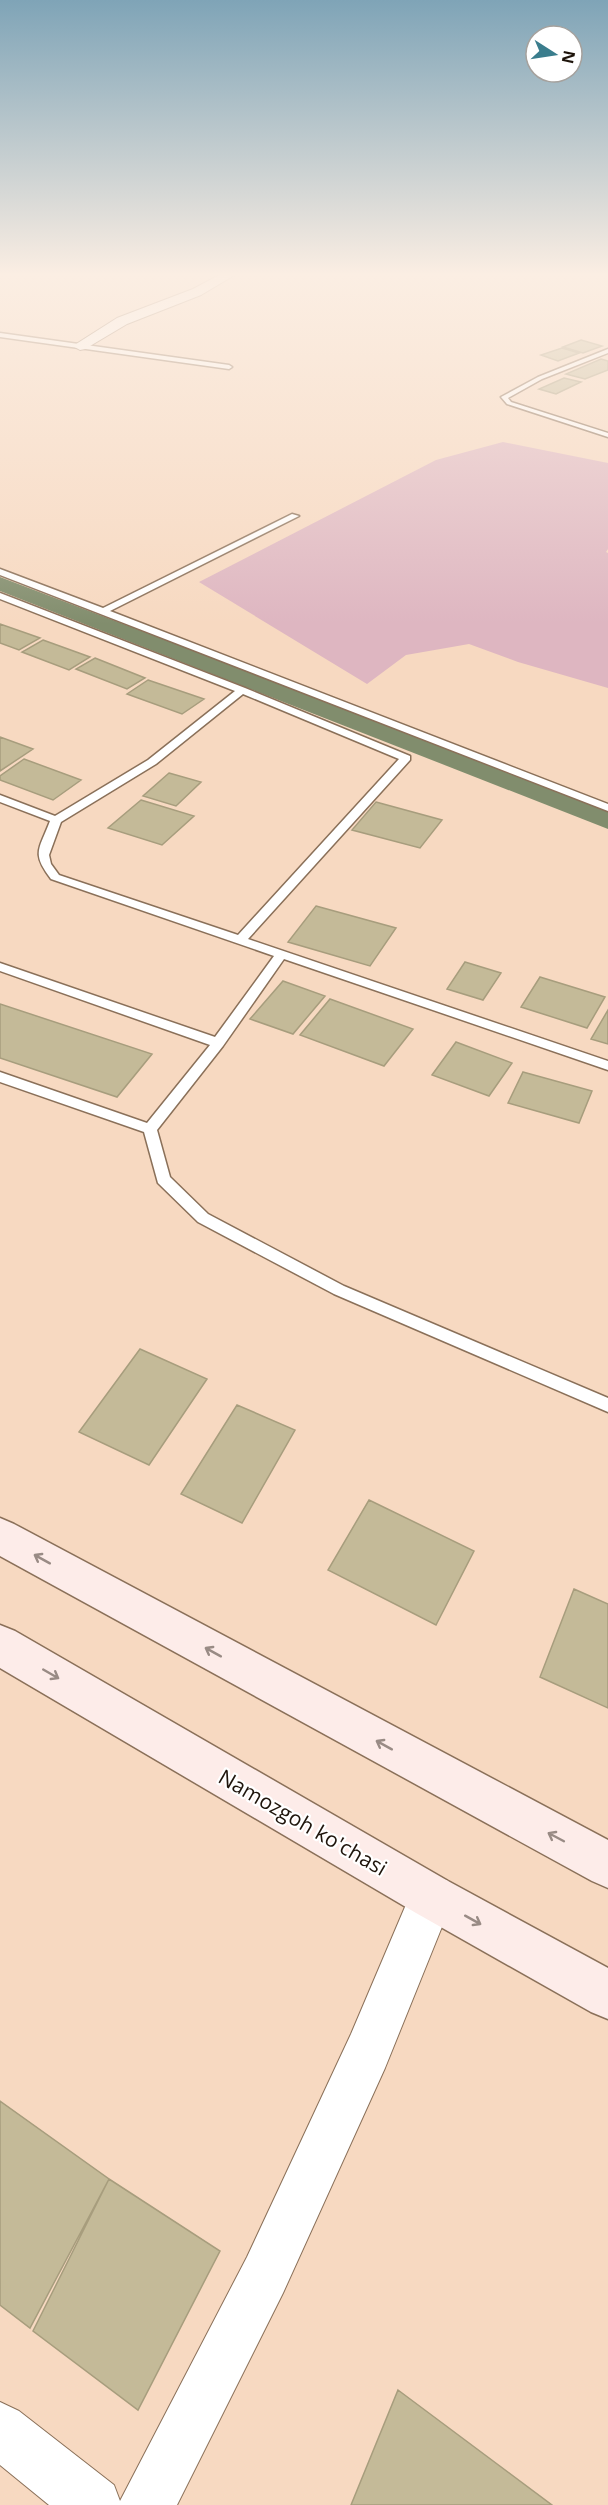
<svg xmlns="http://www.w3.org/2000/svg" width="608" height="2505" viewBox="0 0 608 2505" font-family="'Open Sans',sans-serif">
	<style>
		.green { fill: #deb6c1 }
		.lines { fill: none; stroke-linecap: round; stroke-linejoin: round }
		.canal { fill: #818d6d; fill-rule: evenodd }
		.building { fill: #c4ba98; stroke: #a79d7d; stroke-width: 1.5 }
		.service-casing { stroke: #8a7059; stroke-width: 3 }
		.minor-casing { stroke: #8a7059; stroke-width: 2 }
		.secondary-casing { stroke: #8a7059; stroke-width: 3 }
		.service { fill: #fff; fill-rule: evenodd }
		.minor { fill: #fff; fill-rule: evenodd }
		.secondary { fill: #fdece9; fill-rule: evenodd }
		.oneway { stroke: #998b85 }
		.labels { text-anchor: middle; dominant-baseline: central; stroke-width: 4.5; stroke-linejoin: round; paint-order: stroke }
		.near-street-label { font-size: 21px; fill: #1e140b; stroke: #fff }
	</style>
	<rect width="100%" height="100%" fill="#f7d9c1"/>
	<path class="green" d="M 503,442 L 608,463 L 608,549 L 606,552 L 608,553 L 608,688 L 518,662 L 469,644 L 406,655 L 367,684 L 199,582 L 436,460 Z"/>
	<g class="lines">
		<path class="canal" d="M 0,577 L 481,760 L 608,811 L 608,829 L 0,591 Z"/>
	</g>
	<path class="building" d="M 581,340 L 602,346 L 583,353 L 563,347 Z
		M 562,348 L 579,353 L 558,361 L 541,355 Z
		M 601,359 L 608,361 L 608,370 L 585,379 L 566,374 Z
		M 564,378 L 581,382 L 556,394 L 539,389 Z
		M 0,624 L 40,638 L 19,650 L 0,643 Z
		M 43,640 L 90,657 L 69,670 L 22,652 Z
		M 95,658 L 145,678 L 127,689 L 76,669 Z
		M 148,680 L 204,699 L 182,714 L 127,694 Z
		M 0,737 L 33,749 L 0,771 Z
		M 24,759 L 81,780 L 53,800 L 0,780 L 0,776 Z
		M 169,773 L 201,782 L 176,806 L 143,796 Z
		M 141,800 L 194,816 L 162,845 L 108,828 Z
		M 376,802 L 442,820 L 420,848 L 352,830 Z
		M 316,906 L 396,928 L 370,966 L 288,942 Z
		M 465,962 L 501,973 L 483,1000 L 447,989 Z
		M 540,977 L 605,997 L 587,1028 L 521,1007 Z
		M 283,981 L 325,996 L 293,1034 L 250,1019 Z
		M 330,999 L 413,1029 L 384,1066 L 300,1035 Z
		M 0,1004 L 152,1054 L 117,1097 L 0,1058 Z
		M 608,1010 L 608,1044 L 591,1039 Z
		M 456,1042 L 512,1063 L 489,1096 L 432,1075 Z
		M 523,1072 L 592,1091 L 579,1123 L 508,1103 Z
		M 140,1349 L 207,1379 L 149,1465 L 79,1432 Z
		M 237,1405 L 295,1430 L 242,1523 L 181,1494 Z
		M 369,1500 L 474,1551 L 436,1625 L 328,1570 Z
		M 574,1589 L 608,1604 L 608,1708 L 540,1677 Z
		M 0,2101 L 109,2179 L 30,2328 L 0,2305 Z
		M 109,2179 L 220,2251 L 138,2410 L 33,2331 Z
		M 398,2390 L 552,2505 L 351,2505 Z"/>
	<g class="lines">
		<defs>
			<path id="service" d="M 0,333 L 229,365 L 232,367 L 229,369 L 0,337 Z
				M 608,349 L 608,353 L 542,379 L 508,398 L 511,402 L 608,433 L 608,437 L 507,404 L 501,397 L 538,377 Z
				M 292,514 L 299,516 L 110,611 L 608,804 L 608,811 L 0,575 L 0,569 L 103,608 Z
				M 0,593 L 245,688 L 410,756 L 410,760 L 248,939 L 608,1061 L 608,1070 L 284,959 L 223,1046 L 157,1130 L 170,1177 L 208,1214 L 344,1286 L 608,1398 L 608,1412 L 334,1294 L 198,1222 L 158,1183 L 144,1132 L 0,1082 L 0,1072 L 147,1123 L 210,1045 L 0,971 L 0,963 L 215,1037 L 274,956 L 51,879 C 31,853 39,850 50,821 L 0,802 L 0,795 L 55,816 L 148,760 L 235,691 L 0,599 ZM 243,694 L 399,759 L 238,935 L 59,875 L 51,864 L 49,855 L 61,822 L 156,764 Z"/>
			<path id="minor" d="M 223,273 L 238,273 L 201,295 L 127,324 L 85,349 L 80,350 L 73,346 L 117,318 L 193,289 Z
				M 432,1875 L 448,1881 L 454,1897 L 385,2068 L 283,2293 L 177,2505 L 49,2505 L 0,2465 L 0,2402 L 19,2411 L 114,2485 L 120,2501 L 247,2257 L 351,2034 L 416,1881 Z"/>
			<path id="secondary" d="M 0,1518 L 14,1524 L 608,1840 L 608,1888 L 592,1881 L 0,1556 Z
				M 0,1625 L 15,1631 L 448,1881 L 608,1968 L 608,2019 L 591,2012 L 416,1913 L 0,1668 Z"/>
		</defs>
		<use href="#service" class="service-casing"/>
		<use href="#minor" class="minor-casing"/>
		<use href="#secondary" class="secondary-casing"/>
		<use href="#service" class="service"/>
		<use href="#minor" class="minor"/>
		<use href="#secondary" class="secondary"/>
	</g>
	<defs><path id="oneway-shaft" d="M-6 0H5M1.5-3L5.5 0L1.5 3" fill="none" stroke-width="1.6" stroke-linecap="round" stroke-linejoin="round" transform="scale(1.5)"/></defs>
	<g class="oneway">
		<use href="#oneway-shaft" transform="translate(42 1559) rotate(-151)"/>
		<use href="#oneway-shaft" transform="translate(213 1652) rotate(-151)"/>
		<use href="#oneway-shaft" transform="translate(51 1674) rotate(30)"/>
		<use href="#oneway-shaft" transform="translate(384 1745) rotate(-151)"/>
		<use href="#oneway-shaft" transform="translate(556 1837) rotate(-152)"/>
		<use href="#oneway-shaft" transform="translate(473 1920) rotate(29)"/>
	</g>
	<linearGradient id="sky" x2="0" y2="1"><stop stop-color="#7fa4b7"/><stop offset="0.44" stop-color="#fbeee3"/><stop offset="1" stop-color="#fbeee3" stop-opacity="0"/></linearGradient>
	<rect width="608" height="624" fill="url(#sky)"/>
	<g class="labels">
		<g class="near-street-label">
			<text transform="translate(303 1822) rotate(30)">Namozgoh ko'chasi</text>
		</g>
	</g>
	<g transform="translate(554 54) rotate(102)"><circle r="28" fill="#ffffff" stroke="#a5a19d" stroke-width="1.5"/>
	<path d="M0-4.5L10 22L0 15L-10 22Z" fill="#3a7d8d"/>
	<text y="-9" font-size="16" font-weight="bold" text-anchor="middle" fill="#1e140b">N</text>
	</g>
</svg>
